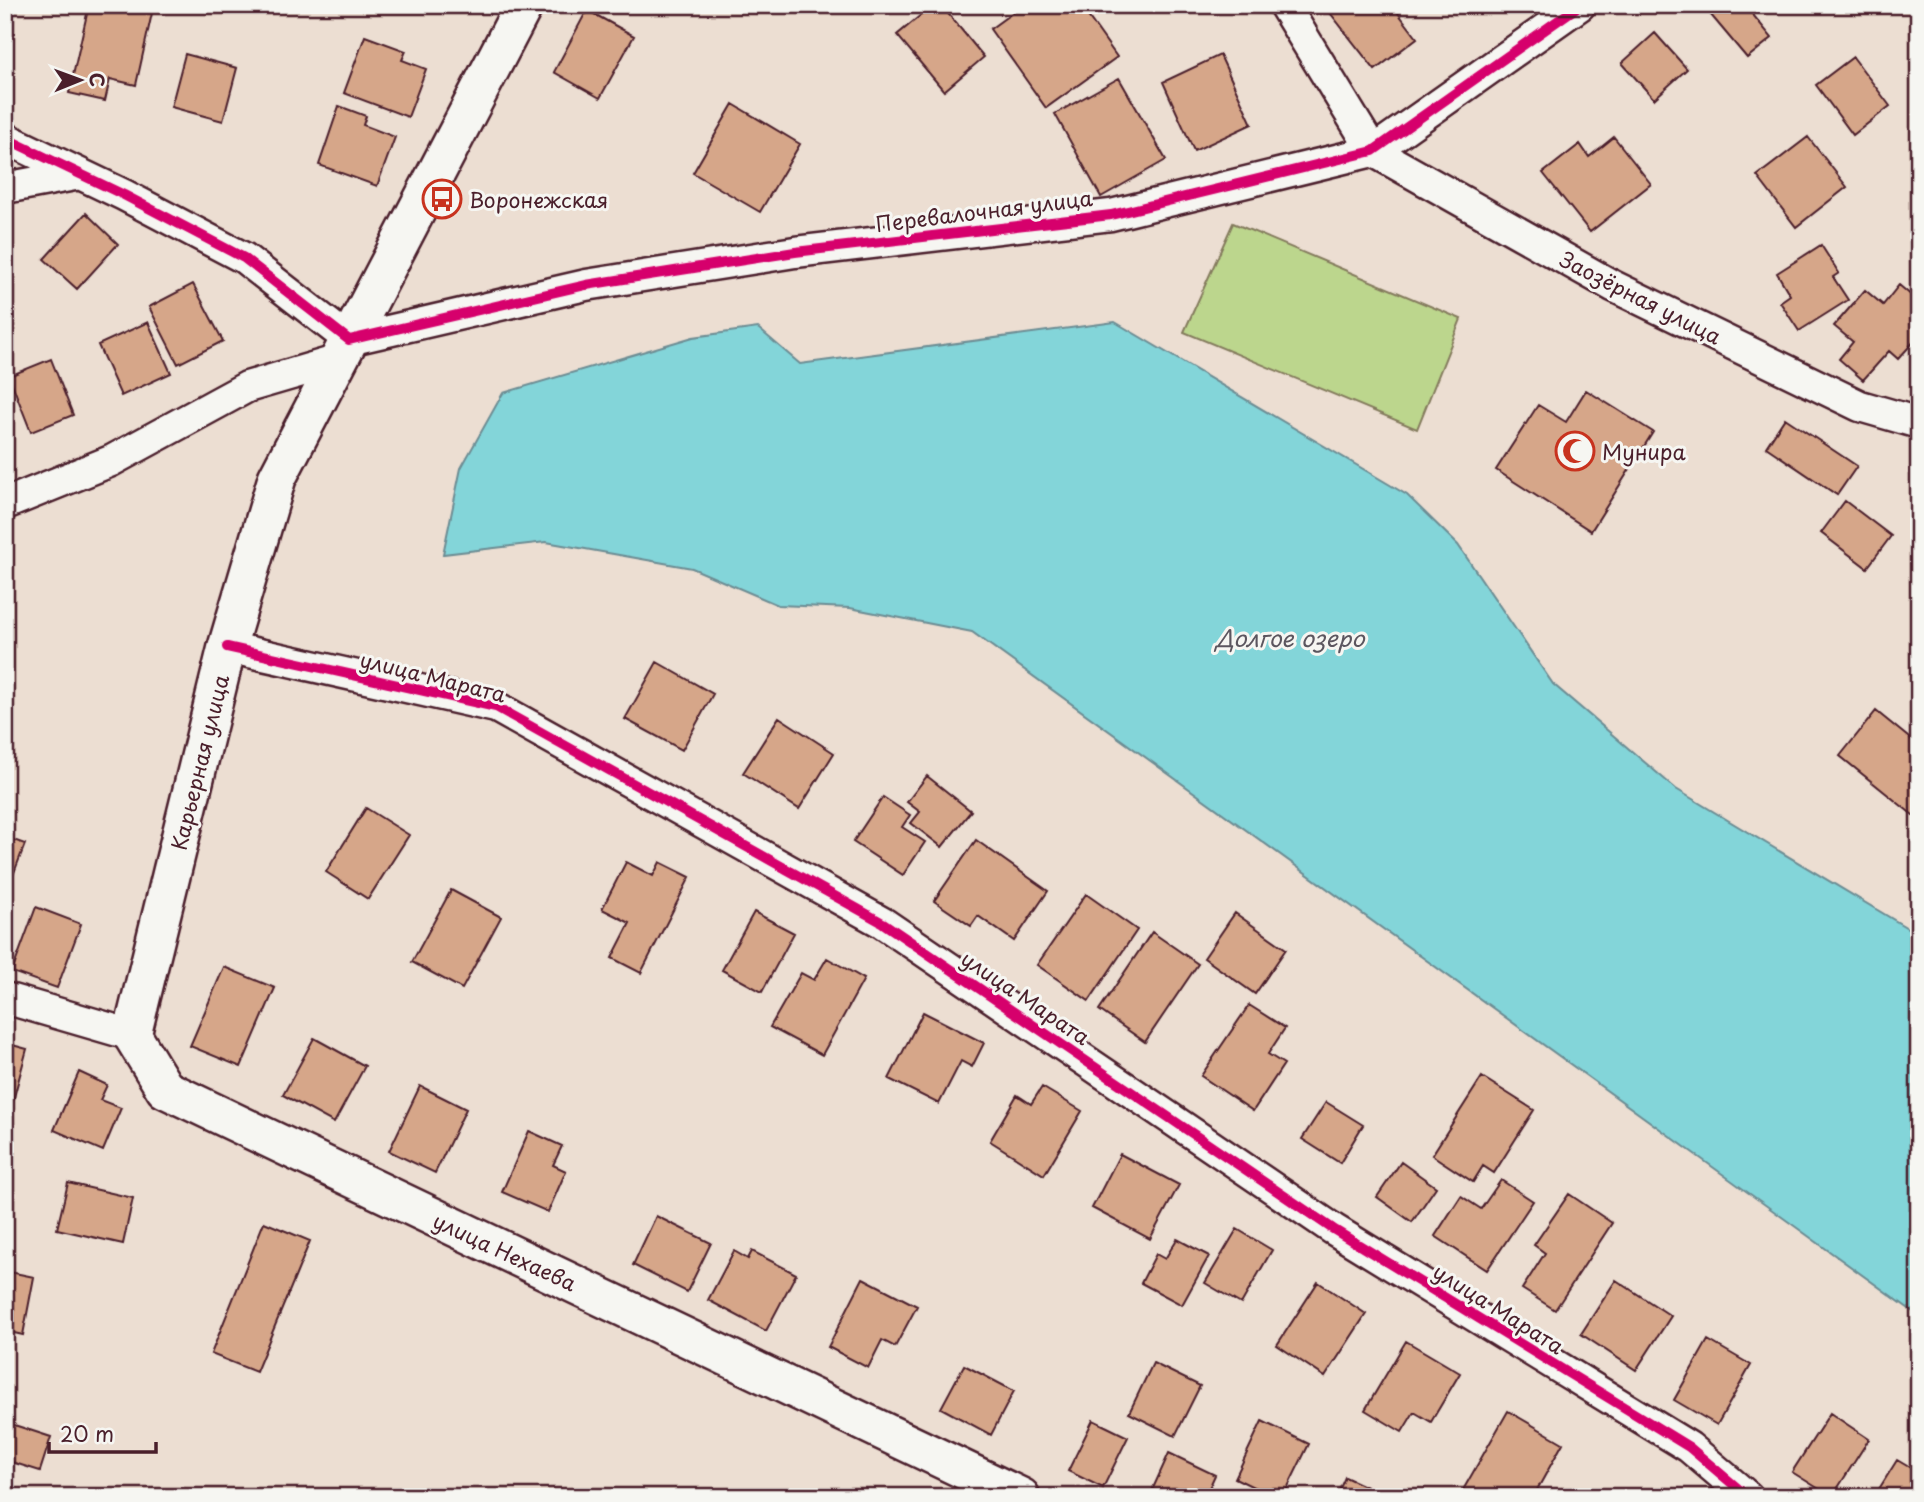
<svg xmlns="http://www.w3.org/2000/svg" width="1924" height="1502" viewBox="0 0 1924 1502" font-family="'Playpen Sans',sans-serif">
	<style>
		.green { fill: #bcd68d; stroke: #837a5c; stroke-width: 2 }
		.water { fill: #83d5d9; stroke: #6c8c93; stroke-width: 2 }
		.building { fill: #d6a689; stroke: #4a1f2b; stroke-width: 2 }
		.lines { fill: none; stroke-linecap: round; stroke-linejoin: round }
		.minor-casing { stroke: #4a1f2b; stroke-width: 35 }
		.tertiary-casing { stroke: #4a1f2b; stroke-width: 42 }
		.minor { stroke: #f6f6f2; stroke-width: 30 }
		.tertiary { stroke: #f6f6f2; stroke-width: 37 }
		.cycleway-casing { stroke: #f6f6f2; stroke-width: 15 }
		.cycleway { stroke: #d6006c; stroke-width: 10 }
		.labels { text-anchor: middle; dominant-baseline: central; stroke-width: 6; stroke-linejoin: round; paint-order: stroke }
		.poi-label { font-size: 21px; fill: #4a1f2b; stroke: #f6f6f2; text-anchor: start }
		.street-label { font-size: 21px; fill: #4a1f2b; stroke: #f6f6f2 }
		.water-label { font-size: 23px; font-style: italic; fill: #5b565f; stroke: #f6f6f2 }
	</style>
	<rect width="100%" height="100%" fill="#ecded2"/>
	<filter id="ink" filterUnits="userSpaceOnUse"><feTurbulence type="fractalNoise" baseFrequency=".0143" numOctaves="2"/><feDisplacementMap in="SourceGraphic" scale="14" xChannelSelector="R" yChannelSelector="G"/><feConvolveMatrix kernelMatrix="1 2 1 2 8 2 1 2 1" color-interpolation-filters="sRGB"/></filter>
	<g filter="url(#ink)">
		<path class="green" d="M 1233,223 L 1461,319 L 1417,429 L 1184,332 Z"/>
		<path class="water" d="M 1115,322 L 1407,495 L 1458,545 L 1553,684 L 1676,789 L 1919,935 L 1919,1316 L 972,632 L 850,608 L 778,605 L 692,568 L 546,542 L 443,554 L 461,468 L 503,393 L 693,337 L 758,328 L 800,364 Z"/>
		<path class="building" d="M 89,5 L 116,5 L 152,13 L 136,85 L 110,79 L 105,101 L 69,93 Z
			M 933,5 L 941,5 L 984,57 L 944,91 L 897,35 Z
			M 1023,5 L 1080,5 L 1117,57 L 1046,108 L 990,29 Z
			M 1324,5 L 1392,5 L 1417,38 L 1375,70 Z
			M 1708,5 L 1745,5 L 1772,38 L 1747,58 L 1705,8 Z
			M 587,10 L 634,36 L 600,98 L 554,72 Z
			M 1655,33 L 1687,69 L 1654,99 L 1622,63 Z
			M 365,36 L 406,51 L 402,60 L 426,69 L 408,117 L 344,93 Z
			M 185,54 L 237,68 L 223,121 L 171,107 Z
			M 1220,55 L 1252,124 L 1194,151 L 1163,82 Z
			M 1853,57 L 1890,106 L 1853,135 L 1816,85 Z
			M 1119,78 L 1166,160 L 1101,197 L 1055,114 Z
			M 733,104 L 800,144 L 760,212 L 693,173 Z
			M 339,106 L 366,116 L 363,125 L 395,137 L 377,186 L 319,165 Z
			M 1614,137 L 1651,184 L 1590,232 L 1543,173 L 1580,144 L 1589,157 Z
			M 1808,137 L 1847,187 L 1796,227 L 1757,176 Z
			M 86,213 L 118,244 L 77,289 L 44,259 Z
			M 1821,245 L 1839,273 L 1833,277 L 1848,300 L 1799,331 L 1780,302 L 1790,295 L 1777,273 Z
			M 193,284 L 223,341 L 178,364 L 149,307 Z
			M 1899,285 L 1919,302 L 1919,336 L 1898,359 L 1889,351 L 1863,380 L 1839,359 L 1853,342 L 1834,326 L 1865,290 L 1883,305 Z
			M 148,322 L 171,373 L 121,396 L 98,345 Z
			M 51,359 L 73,415 L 31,432 L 9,376 Z
			M 1586,390 L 1653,432 L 1591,531 L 1496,470 L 1538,405 L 1566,422 Z
			M 1785,418 L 1857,466 L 1837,495 L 1766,447 Z
			M 1845,501 L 1891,536 L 1867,568 L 1821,533 Z
			M 657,662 L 713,694 L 682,750 L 625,719 Z
			M 1876,711 L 1919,746 L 1919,820 L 1840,756 Z
			M 779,717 L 834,753 L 799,809 L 743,773 Z
			M 927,776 L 971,811 L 942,847 L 911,823 L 920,812 L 907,802 Z
			M 883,797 L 910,815 L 902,827 L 925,842 L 903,875 L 853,842 Z
			M 366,808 L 409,835 L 368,899 L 326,872 Z
			M 5,837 L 25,844 L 5,896 Z
			M 976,840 L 1048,891 L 1014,941 L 978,916 L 971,926 L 934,901 Z
			M 626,862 L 653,876 L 660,862 L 690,877 L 641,973 L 612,958 L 630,923 L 602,909 Z
			M 451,890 L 501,917 L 462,989 L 412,962 Z
			M 1086,894 L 1137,930 L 1089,1001 L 1037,965 Z
			M 36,907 L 81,924 L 57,988 L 12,972 Z
			M 754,912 L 794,933 L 762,992 L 722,970 Z
			M 1235,913 L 1286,949 L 1255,994 L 1204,958 Z
			M 1152,932 L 1198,964 L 1145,1042 L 1099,1010 Z
			M 827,958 L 864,979 L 822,1055 L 770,1027 L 801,973 L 814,980 Z
			M 224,967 L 275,988 L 241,1067 L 190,1046 Z
			M 1249,1005 L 1285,1028 L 1268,1054 L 1284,1064 L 1253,1111 L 1201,1076 Z
			M 923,1012 L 984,1043 L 972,1067 L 961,1061 L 939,1104 L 889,1079 Z
			M 314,1038 L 365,1066 L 334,1123 L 283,1095 Z
			M 5,1043 L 27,1049 L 11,1108 L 5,1107 Z
			M 79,1072 L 107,1085 L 100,1100 L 121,1108 L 103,1151 L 54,1130 Z
			M 1482,1077 L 1534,1110 L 1494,1173 L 1483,1166 L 1473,1182 L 1432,1155 Z
			M 420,1086 L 466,1109 L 435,1173 L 389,1151 Z
			M 1042,1087 L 1082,1111 L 1044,1175 L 990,1141 L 1017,1095 L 1031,1104 Z
			M 1326,1102 L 1363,1125 L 1340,1163 L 1302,1139 Z
			M 529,1131 L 562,1146 L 553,1165 L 566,1171 L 548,1212 L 502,1192 Z
			M 1120,1154 L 1179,1185 L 1150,1239 L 1092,1208 Z
			M 1401,1162 L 1436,1187 L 1412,1222 L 1377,1197 Z
			M 1501,1180 L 1533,1201 L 1487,1270 L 1435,1236 L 1461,1196 L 1481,1209 Z
			M 68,1183 L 133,1198 L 123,1244 L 57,1229 Z
			M 1569,1194 L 1612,1223 L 1555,1310 L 1522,1289 L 1545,1253 L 1534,1245 Z
			M 656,1216 L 711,1243 L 687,1292 L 633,1265 Z
			M 264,1222 L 310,1241 L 256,1372 L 211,1354 Z
			M 1237,1229 L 1272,1250 L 1241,1304 L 1205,1283 Z
			M 1177,1239 L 1209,1256 L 1182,1305 L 1141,1283 L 1156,1254 L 1165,1259 Z
			M 734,1251 L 748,1259 L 752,1251 L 796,1274 L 766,1331 L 708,1300 Z
			M 5,1271 L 34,1277 L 23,1335 L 5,1331 Z
			M 863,1278 L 917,1306 L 895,1347 L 882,1340 L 868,1368 L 828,1347 Z
			M 1616,1280 L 1671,1316 L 1636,1370 L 1581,1334 Z
			M 1318,1282 L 1366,1314 L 1325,1377 L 1277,1345 Z
			M 1708,1340 L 1751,1365 L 1717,1425 L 1674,1400 Z
			M 1406,1341 L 1460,1373 L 1431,1422 L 1414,1412 L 1402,1432 L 1365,1410 Z
			M 1153,1363 L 1200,1386 L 1175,1436 L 1129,1413 Z
			M 964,1365 L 1014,1391 L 991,1435 L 941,1408 Z
			M 1508,1411 L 1563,1443 L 1533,1497 L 1459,1497 Z
			M 1830,1413 L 1869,1439 L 1832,1497 L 1792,1472 Z
			M 1093,1420 L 1128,1437 L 1103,1488 L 1068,1471 Z
			M 1262,1421 L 1309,1444 L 1283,1497 L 1274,1497 L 1235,1478 Z
			M 5,1422 L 51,1437 L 40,1471 L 5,1460 Z
			M 1169,1453 L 1215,1475 L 1205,1497 L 1149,1497 Z
			M 1897,1460 L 1919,1473 L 1919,1497 L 1874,1497 Z
			M 1345,1477 L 1375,1491 L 1372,1497 L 1336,1497 Z"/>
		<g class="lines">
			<defs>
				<path id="minor" d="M 1284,5 L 1373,151 L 1613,286 L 1860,406 L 1919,423
					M 5,138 L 124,195 L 244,258 L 349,340 L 586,285 L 795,252 L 1111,215 L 1373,151 L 1580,5
					M 5,188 L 80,174
					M 5,504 L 111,461 L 247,387 L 336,361
					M 227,647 L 496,707 L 883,923 L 1333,1229 L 1689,1447 L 1748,1497
					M 5,998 L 132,1035"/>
				<path id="tertiary" d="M 524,5 L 277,478 L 227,647 L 132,1035 L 165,1089 L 1021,1497"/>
			</defs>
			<use href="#minor" class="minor-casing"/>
			<use href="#tertiary" class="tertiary-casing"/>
			<use href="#minor" class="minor"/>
			<use href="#tertiary" class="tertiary"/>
			<defs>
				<path id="cycleway" d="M 5,138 L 124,195 L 244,258 L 349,340 L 586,285 L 795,252 L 1111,215 L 1373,151 L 1580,5
					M 227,647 L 496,707 L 883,923 L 1333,1229 L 1689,1447 L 1748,1497"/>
			</defs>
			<use href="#cycleway" class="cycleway-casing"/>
			<use href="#cycleway" class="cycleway"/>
		</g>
	</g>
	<defs>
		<symbol id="bus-ring" viewBox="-11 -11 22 22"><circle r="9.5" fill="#f6f6f2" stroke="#c8321e" stroke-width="1.5"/><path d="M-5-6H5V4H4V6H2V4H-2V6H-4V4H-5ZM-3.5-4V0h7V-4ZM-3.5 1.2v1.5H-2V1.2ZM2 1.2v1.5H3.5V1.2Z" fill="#c8321e"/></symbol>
		<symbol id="mosque-ring" viewBox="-11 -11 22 22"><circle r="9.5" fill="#f6f6f2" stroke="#c8321e" stroke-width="1.5"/><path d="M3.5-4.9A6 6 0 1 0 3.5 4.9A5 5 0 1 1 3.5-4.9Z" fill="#c8321e"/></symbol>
	</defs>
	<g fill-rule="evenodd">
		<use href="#bus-ring" x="420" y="177" width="44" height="44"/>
		<use href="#mosque-ring" x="1553" y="429" width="44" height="44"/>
	</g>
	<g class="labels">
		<g class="poi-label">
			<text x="469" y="199">Воронежская</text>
			<text x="1602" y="451">Мунира</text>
		</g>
		<g class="street-label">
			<text transform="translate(984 210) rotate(-7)">Перевалочная улица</text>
			<text transform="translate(1641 297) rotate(27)">Заозёрная улица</text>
			<text transform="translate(433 676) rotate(14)">улица Марата</text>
			<text transform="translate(199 762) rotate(-76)">Карьерная улица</text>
			<text transform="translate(1026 997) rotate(34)">улица Марата</text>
			<text transform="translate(505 1251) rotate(25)">улица Нехаева</text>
			<text transform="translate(1499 1308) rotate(32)">улица Марата</text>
		</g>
		<g class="water-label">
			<text x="1290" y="637">Долгое озеро</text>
		</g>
	</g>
	<rect width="1924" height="1502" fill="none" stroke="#f6f6f2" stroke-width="28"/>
	<rect x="14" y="14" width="1896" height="1474" fill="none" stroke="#4a1f2b" stroke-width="2.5" filter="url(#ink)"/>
	<g transform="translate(80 80) rotate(89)" stroke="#f6f6f2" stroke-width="5" paint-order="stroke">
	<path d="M0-5L12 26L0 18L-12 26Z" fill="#4a1f2b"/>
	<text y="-10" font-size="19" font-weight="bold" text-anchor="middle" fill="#4a1f2b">С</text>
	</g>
	<path d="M49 1442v10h107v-10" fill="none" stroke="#4a1f2b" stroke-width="3.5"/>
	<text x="60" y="1442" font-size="21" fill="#4a1f2b" stroke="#f6f6f2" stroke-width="5" paint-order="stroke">20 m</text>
</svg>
